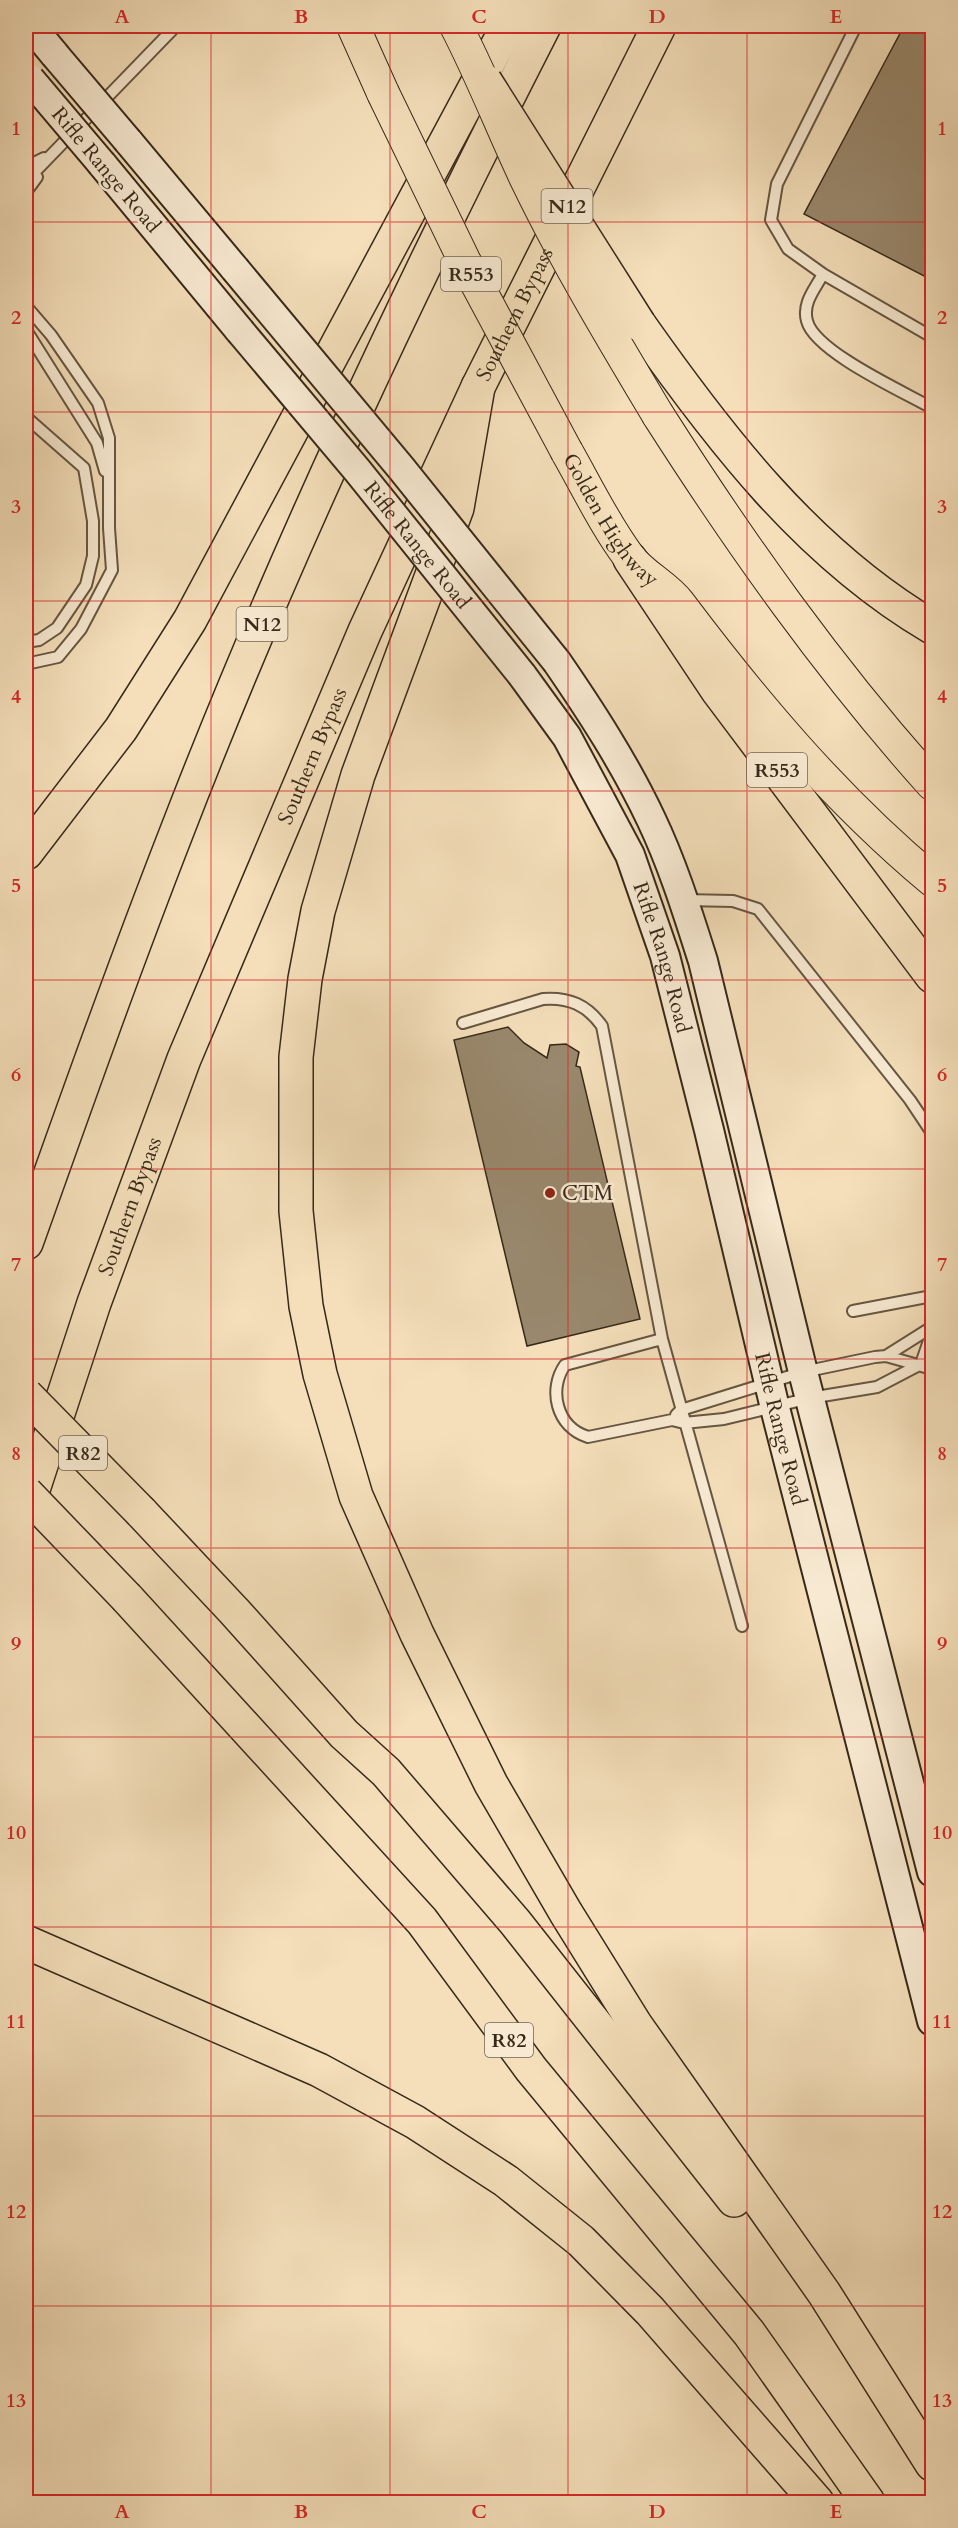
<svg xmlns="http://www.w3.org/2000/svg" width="958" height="2528" viewBox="0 0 958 2528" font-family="Cardo,serif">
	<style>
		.building { fill: #99886d; stroke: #37291a; stroke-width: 1.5 }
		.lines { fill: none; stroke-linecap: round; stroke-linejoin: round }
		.service-casing { stroke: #665642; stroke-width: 14 }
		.secondary-casing { stroke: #37291a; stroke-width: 32 }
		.primary-casing { stroke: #37291a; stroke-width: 34 }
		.motorway-casing { stroke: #37291a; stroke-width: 36 }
		.service { stroke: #f8ead2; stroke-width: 10 }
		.secondary { stroke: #f8ead2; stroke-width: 28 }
		.primary { stroke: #f4dfba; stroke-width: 32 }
		.motorway { stroke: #f4dfba; stroke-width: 33 }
		.secondary-bridge-casing { stroke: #37291a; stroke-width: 32; stroke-linecap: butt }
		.primary-bridge-casing { stroke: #37291a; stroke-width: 34; stroke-linecap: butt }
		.motorway-bridge-casing { stroke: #37291a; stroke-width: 36; stroke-linecap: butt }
		.secondary-bridge { stroke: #f8ead2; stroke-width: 28 }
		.primary-bridge { stroke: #f4dfba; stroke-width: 32 }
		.motorway-bridge { stroke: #f4dfba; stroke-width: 33 }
		.grid { fill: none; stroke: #d62828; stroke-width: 1.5; stroke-opacity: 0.55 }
		.poi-dot { fill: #8f2418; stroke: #f8ead2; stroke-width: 2 }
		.labels { text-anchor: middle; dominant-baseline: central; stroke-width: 5; stroke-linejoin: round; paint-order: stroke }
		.shield { fill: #f8ead2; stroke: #716351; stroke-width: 1.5 }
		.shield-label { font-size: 20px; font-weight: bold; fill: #37291a }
		.street-label { font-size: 21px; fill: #37291a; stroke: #f8ead2 }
		.poi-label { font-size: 21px; fill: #37291a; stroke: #f8ead2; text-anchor: start }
		.neatline { fill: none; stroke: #d62828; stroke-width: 2 }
		.grid-label { font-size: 20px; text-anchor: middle; font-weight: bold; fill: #d62828 }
	</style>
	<rect width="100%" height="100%" fill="#f4dfba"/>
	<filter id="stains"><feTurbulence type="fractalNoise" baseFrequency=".00333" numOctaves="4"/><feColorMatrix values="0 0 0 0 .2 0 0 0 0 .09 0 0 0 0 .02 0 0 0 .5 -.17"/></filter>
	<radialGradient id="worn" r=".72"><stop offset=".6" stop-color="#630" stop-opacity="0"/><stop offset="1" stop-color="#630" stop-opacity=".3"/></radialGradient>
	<path class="building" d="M 904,26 L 932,26 L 932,280 L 804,214 Z
		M 508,1027 L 524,1043 L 547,1058 L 550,1045 L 566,1044 L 579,1052 L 576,1066 L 580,1067 L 640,1319 L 527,1346 L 454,1040 Z"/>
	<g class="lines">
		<defs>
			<path id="service" d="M 856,26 L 777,184 L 771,220 L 788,249 L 823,274 L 932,337
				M 26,167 L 44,158
				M 26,181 L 176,26
				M 26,192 L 37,177
				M 823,274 C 815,289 802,303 807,321 C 815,352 904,392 932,408
				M 26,306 L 51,335 L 98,403 L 109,438 L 109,528 L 112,570 L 81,629 L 58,657 L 26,664
				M 26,330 L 97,443 L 105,471
				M 26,417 L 84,468 L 93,521 L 93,556 L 86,585 L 57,628 L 39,640 L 26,642
				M 684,900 L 733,901 L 758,909 L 910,1100 L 932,1133
				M 463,1023 L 543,999 C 569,997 587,1005 602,1026 L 662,1339 L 742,1626
				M 853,1311 L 932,1296
				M 662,1339 L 565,1365 C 548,1389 556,1427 588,1437 L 672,1420 L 684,1423 L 724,1419 L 810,1398 L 877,1387 L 921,1364
				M 886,1356 L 932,1327
				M 921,1364 L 932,1332
				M 676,1415 L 681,1410 L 803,1372 L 875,1357 L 886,1356 L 932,1369"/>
			<g id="secondary">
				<path d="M 31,26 L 55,55"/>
				<path d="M 128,141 L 235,269"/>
				<path d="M 102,164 L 240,331"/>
				<path d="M 557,662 C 592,713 625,764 651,819 C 673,865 688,914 703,961 L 803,1372 L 932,1872"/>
				<path id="s1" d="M 522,675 L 567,737 L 630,855 L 665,956 L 709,1130 L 775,1408 L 932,2021"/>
			</g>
			<g id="primary">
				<path d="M 353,26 L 383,93"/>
				<path d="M 658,415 C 741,545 829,669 932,784"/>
				<path id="s2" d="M 567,452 C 587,487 605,525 629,557 C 642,575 665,585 679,603 C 755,704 835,799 932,880"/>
			</g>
			<g id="motorway">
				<path d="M 639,324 C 720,439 808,554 932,627"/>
				<path d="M 478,387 L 457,508 L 358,775 L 318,911 L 305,979 L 296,1057 L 296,1211 L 306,1306 L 320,1374 L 356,1496 L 417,1634 L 491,1784 L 566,1913 L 635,2024 L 824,2293 L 932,2464"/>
				<path d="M 630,559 L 718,691 L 932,976"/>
				<path d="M 26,853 L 121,729 L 190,620 L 508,26"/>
				<path d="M 26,1243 C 75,1105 124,967 177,831 C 283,556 410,288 544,26"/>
				<path id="s3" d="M 26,1511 L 94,1303 L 184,1059 L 365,631 L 478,387 L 659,26"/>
				<path d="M 141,1512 L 234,1611 L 344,1734 L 386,1772 L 515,1922 L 734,2200"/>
				<path d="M 127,1598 L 422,1921 L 531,2069 L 749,2333 L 868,2502"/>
				<path d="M 26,1942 L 319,2070 L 415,2122 L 506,2181 L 581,2241 L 650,2311 L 817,2502"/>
			</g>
		</defs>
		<use href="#service" class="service-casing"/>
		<use href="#secondary" class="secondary-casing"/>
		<use href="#primary" class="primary-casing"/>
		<use href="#motorway" class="motorway-casing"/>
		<use href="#service" class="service"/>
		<use href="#secondary" class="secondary"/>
		<use href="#primary" class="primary"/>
		<use href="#motorway" class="motorway"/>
		<defs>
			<g id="secondary-bridge">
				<path d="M 55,55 L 128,141"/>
				<path d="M 30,79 L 102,164"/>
				<path d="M 235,269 L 401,468 L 557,662"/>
				<path id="s4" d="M 240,331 L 357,470 L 522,675"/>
			</g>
			<path id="primary-bridge" d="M 456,26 C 482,76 502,128 526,179 C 565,260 612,338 658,415
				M 383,93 L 464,260 L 567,452"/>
			<path id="motorway-bridge" d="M 485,81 L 639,324
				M 26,1395 L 141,1512
				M 26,1493 L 127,1598"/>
		</defs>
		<use href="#secondary-bridge" class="secondary-bridge-casing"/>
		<use href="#primary-bridge" class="primary-bridge-casing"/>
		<use href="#motorway-bridge" class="motorway-bridge-casing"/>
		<use href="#secondary-bridge" class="secondary-bridge"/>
		<use href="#primary-bridge" class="primary-bridge"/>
		<use href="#motorway-bridge" class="motorway-bridge"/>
	</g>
	<path class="grid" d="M 211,26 L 211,2502M 390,26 L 390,2502M 568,26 L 568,2502M 747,26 L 747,2502M 26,222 L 932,222M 26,412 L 932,412M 26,601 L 932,601M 26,791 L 932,791M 26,980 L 932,980M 26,1169 L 932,1169M 26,1359 L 932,1359M 26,1548 L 932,1548M 26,1737 L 932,1737M 26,1927 L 932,1927M 26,2116 L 932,2116M 26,2306 L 932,2306"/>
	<circle class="poi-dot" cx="550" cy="1193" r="6"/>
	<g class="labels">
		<g class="shield">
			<rect x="541.5" y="189" width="51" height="34" rx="4.5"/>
			<rect x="441" y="257" width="60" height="34" rx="4.5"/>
			<rect x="236.5" y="607" width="51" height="34" rx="4.5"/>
			<rect x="747" y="753" width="60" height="34" rx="4.5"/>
			<rect x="59" y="1436" width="48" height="34" rx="4.5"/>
			<rect x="485" y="2023" width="48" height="34" rx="4.5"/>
		</g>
		<g class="shield-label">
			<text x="567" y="206">N12</text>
			<text x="471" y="274">R553</text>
			<text x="262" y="624">N12</text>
			<text x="777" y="770">R553</text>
			<text x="83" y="1453">R82</text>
			<text x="509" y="2040">R82</text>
		</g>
		<g class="street-label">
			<text transform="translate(106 170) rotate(50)">Rifle Range Road</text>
			<text stroke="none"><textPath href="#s3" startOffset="1294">Southern Bypass</textPath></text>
			<text stroke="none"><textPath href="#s2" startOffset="81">Golden Highway</textPath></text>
			<text stroke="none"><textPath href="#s4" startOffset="278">Rifle Range Road</textPath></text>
			<text stroke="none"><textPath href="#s3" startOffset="808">Southern Bypass</textPath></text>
			<text stroke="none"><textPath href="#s1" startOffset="318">Rifle Range Road</textPath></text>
			<text stroke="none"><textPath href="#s3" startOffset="322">Southern Bypass</textPath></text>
			<text stroke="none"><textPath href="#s1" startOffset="804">Rifle Range Road</textPath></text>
		</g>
		<g class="poi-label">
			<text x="562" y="1193">CTM</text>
		</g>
	</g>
	<rect width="958" height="2528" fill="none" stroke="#f4dfba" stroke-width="66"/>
	<rect x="33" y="33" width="892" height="2462" class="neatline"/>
	<g class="grid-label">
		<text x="122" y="23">A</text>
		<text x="301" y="23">B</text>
		<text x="479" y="23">C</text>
		<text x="657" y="23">D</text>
		<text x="836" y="23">E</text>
		<text x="16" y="135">1</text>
		<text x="942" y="135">1</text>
		<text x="16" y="324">2</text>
		<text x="942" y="324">2</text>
		<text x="16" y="513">3</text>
		<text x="942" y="513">3</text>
		<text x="16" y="703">4</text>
		<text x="942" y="703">4</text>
		<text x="16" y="892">5</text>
		<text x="942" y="892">5</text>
		<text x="16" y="1081">6</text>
		<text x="942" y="1081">6</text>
		<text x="16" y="1271">7</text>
		<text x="942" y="1271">7</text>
		<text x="16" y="1460">8</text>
		<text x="942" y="1460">8</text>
		<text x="16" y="1650">9</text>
		<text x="942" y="1650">9</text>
		<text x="16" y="1839">10</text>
		<text x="942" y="1839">10</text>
		<text x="16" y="2028">11</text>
		<text x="942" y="2028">11</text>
		<text x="16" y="2218">12</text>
		<text x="942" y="2218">12</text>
		<text x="16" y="2407">13</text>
		<text x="942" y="2407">13</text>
		<text x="122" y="2518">A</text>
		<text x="301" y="2518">B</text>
		<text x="479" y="2518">C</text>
		<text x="657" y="2518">D</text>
		<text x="836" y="2518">E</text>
	</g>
	<rect width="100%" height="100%" filter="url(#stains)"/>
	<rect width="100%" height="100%" fill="url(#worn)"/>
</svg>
